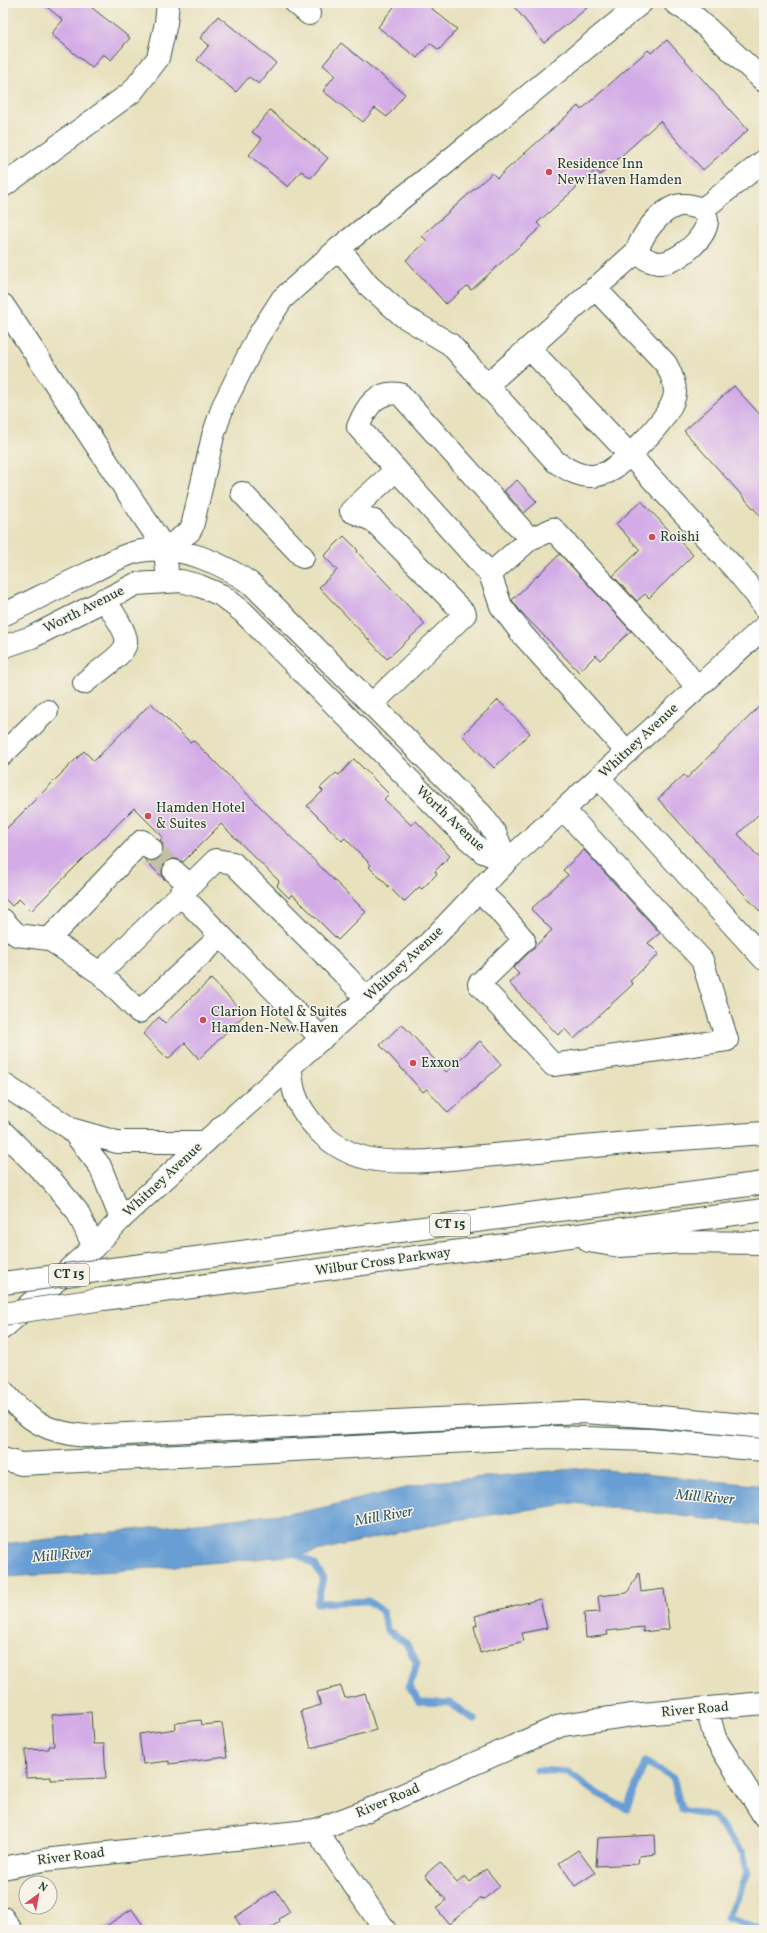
<svg xmlns="http://www.w3.org/2000/svg" width="767" height="1933" viewBox="0 0 767 1933" font-family="Vollkorn,serif">
	<style>
		.water { fill: #679ed4; stroke: #436e84 }
		.lines { fill: none; stroke-linecap: round; stroke-linejoin: round }
		.stream { stroke: #679ed4; stroke-width: 7 }
		.building { fill: #d3abe7 }
		.minor-tunnel { stroke: #c0c0a2; stroke-width: 22; stroke-dasharray: 22 11; stroke-linecap: butt }
		.minor-casing { stroke: #3d5649; stroke-width: 24 }
		.major-casing { stroke: #3d5649; stroke-width: 24 }
		.highway-casing { stroke: #3d5649; stroke-width: 24 }
		.minor { stroke: #fff; stroke-width: 22 }
		.major { stroke: #fff; stroke-width: 22 }
		.highway { stroke: #fff; stroke-width: 22 }
		.highway-bridge-casing { stroke: #3d5649; stroke-width: 24; stroke-linecap: butt }
		.highway-bridge { stroke: #fff; stroke-width: 22 }
		.poi-dot { fill: #d1495b; stroke: #f7f3e8; stroke-width: 1.5 }
		.labels { text-anchor: middle; dominant-baseline: central; stroke-width: 3; stroke-linejoin: round; paint-order: stroke }
		.shield { fill: #f7f3e8; stroke: #60746a; stroke-width: 1 }
		.shield-label { font-size: 13px; font-weight: bold; fill: #1f3d34 }
		.poi-label { font-size: 14px; fill: #1f3d34; stroke: #f7f3e8; text-anchor: start }
		.street-label { font-size: 14px; fill: #1f3d34; stroke: #f7f3e8 }
		.water-label { font-size: 15px; font-style: italic; fill: #355a64; stroke: #f7f3e8 }
	</style>
	<rect width="100%" height="100%" fill="#f7f3e8"/>
	<filter id="ink" filterUnits="userSpaceOnUse"><feTurbulence type="fractalNoise" baseFrequency=".025" numOctaves="2"/><feDisplacementMap in="SourceGraphic" scale="8" xChannelSelector="R" yChannelSelector="G"/><feConvolveMatrix kernelMatrix="1 2 1 2 8 2 1 2 1" color-interpolation-filters="sRGB"/></filter>
	<filter id="wash" filterUnits="userSpaceOnUse"><feTurbulence type="fractalNoise" baseFrequency=".012" numOctaves="4" result="noise"/><feDisplacementMap in="SourceGraphic" scale="16" xChannelSelector="R" yChannelSelector="G"/><feGaussianBlur stdDeviation="0.9" result="paint"/><feColorMatrix in="noise" values="0 0 0 0 0 0 0 0 0 0 0 0 0 0 0 0 0 1.4 0 .05"/><feComposite in="paint" operator="in"/></filter>
	<g filter="url(#wash)">
		<rect width="100%" height="100%" fill="#e8e1be"/>
		<path class="water" d="M 585,1468 L 764,1486 L 764,1526 L 574,1503 L 449,1521 L 299,1555 L 116,1571 L 3,1577 L 3,1544 L 308,1511 L 431,1482 Z"/>
		<g class="lines">
			<path class="stream" d="M 291,1550 L 315,1565 L 323,1578 L 317,1603 L 368,1601 L 382,1611 L 387,1630 L 406,1643 L 417,1663 L 409,1686 L 420,1702 L 450,1703 L 475,1720
				M 537,1770 L 568,1772 L 593,1791 L 627,1809 L 645,1762 L 673,1777 L 681,1809 L 713,1816 L 743,1853 L 748,1874 L 727,1918 L 760,1930"/>
		</g>
		<g id="blocks">
			<path class="building" d="M 42,3 L 86,3 L 130,38 L 111,60 L 103,54 L 92,68 L 51,34 L 63,20 Z
				M 397,3 L 425,3 L 457,29 L 439,50 L 430,43 L 417,58 L 378,27 Z
				M 511,3 L 593,3 L 544,43 Z
				M 218,16 L 276,63 L 259,84 L 249,77 L 236,92 L 197,60 L 209,45 L 200,38 Z
				M 667,40 L 748,130 L 703,170 L 660,121 L 600,175 L 596,170 L 537,223 L 541,227 L 471,290 L 467,286 L 446,304 L 406,260 L 427,241 L 422,236 L 492,173 L 497,178 L 578,106 L 581,110 L 648,50 L 651,53 Z
				M 341,43 L 405,94 L 387,117 L 375,108 L 363,122 L 323,91 L 335,75 L 323,65 Z
				M 270,110 L 328,158 L 311,178 L 301,171 L 288,187 L 249,155 L 262,139 L 252,132 Z
				M 734,386 L 764,419 L 764,520 L 684,431 Z
				M 517,480 L 537,502 L 524,513 L 504,491 Z
				M 641,501 L 693,555 L 649,598 L 645,594 L 637,601 L 613,576 L 640,550 L 616,524 Z
				M 344,536 L 357,549 L 358,553 L 425,624 L 387,659 L 319,587 L 337,570 L 324,556 Z
				M 560,554 L 631,631 L 600,660 L 596,655 L 579,672 L 521,612 L 512,600 Z
				M 498,700 L 530,733 L 494,768 L 462,735 Z
				M 764,702 L 764,809 L 738,834 L 764,863 L 764,916 L 658,799 L 684,775 L 687,778 Z
				M 151,703 L 190,742 L 193,740 L 366,912 L 338,940 L 292,894 L 289,898 L 277,886 L 279,881 L 221,824 L 183,862 L 176,859 L 171,859 L 165,862 L 162,869 L 162,875 L 165,880 L 144,859 L 155,861 L 161,857 L 163,851 L 163,845 L 160,840 L 163,837 L 134,808 L 31,911 L 19,899 L 12,906 L 3,897 L 3,832 L 84,751 L 94,761 Z
				M 354,759 L 389,794 L 384,799 L 411,825 L 416,821 L 450,856 L 435,871 L 437,874 L 422,889 L 419,887 L 404,902 L 369,867 L 371,865 L 345,838 L 342,841 L 307,806 L 323,791 L 320,788 L 336,773 L 339,775 Z
				M 584,850 L 660,933 L 648,943 L 659,954 L 630,981 L 633,984 L 574,1039 L 565,1029 L 558,1035 L 509,983 L 519,974 L 513,968 L 552,930 L 531,909 L 568,875 L 563,870 Z
				M 211,979 L 245,1014 L 199,1059 L 185,1043 L 168,1059 L 143,1034 L 159,1017 L 165,1023 Z
				M 402,1024 L 446,1072 L 480,1041 L 501,1065 L 448,1113 L 427,1089 L 423,1092 L 380,1045 Z
				M 639,1573 L 641,1592 L 664,1589 L 669,1629 L 643,1632 L 643,1627 L 607,1631 L 608,1635 L 586,1638 L 584,1613 L 600,1612 L 598,1596 L 627,1593 Z
				M 540,1599 L 547,1628 L 522,1633 L 524,1641 L 480,1653 L 474,1626 L 477,1625 L 475,1616 Z
				M 341,1686 L 345,1698 L 365,1693 L 376,1730 L 311,1748 L 301,1711 L 321,1705 L 317,1692 Z
				M 91,1712 L 93,1744 L 104,1744 L 106,1778 L 51,1780 L 51,1777 L 26,1778 L 25,1750 L 49,1749 L 49,1746 L 54,1746 L 52,1715 Z
				M 201,1720 L 202,1725 L 222,1723 L 227,1757 L 169,1764 L 169,1761 L 143,1764 L 139,1734 L 176,1729 L 175,1723 Z
				M 655,1835 L 656,1854 L 639,1856 L 638,1864 L 596,1866 L 598,1838 Z
				M 578,1850 L 595,1873 L 575,1886 L 559,1863 Z
				M 440,1862 L 457,1883 L 465,1876 L 470,1882 L 486,1869 L 500,1886 L 484,1899 L 481,1898 L 449,1924 L 436,1908 L 446,1900 L 425,1875 Z
				M 276,1890 L 290,1912 L 279,1919 L 280,1922 L 268,1930 L 243,1930 L 235,1917 Z
				M 132,1909 L 146,1930 L 100,1930 Z"/>
		</g>
	</g>
	<g filter="url(#ink)">
		<use href="#blocks" fill-opacity="0" stroke="#3d5649" stroke-width="1"/>
		<g class="lines">
			<path class="minor-tunnel" d="M 151,849 L 174,871"/>
			<defs>
				<path id="minor" d="M 296,3 L 309,14
					M 675,3 L 691,13 L 764,81
					M 3,186 L 132,92 L 158,58 L 166,23 L 168,3
					M 703,209 C 695,207 684,203 676,206 C 657,213 643,234 636,252 L 529,348 L 630,455 L 734,568 L 757,596 L 764,607
					M 703,209 L 764,161
					M 339,248 L 368,285 L 403,316 L 450,344 L 556,462 C 567,469 579,477 593,476 C 597,475 604,474 608,472 C 627,460 673,416 675,393 C 675,383 671,373 666,364 L 595,288
					M 636,252 C 642,257 650,262 658,263 C 676,264 706,239 707,221 C 707,217 704,212 703,209
					M 3,305 L 165,549 L 168,582
					M 487,385 L 529,348
					M 242,493 L 303,557
					M 165,549 L 189,532 L 192,527 L 213,436 L 223,406 L 257,338 L 282,299 L 339,248 L 440,168 L 641,3
					M 490,574 L 530,539
					M 3,615 C 32,601 61,586 91,572 C 106,565 123,554 141,551 C 180,544 223,563 254,586 L 482,815 L 495,833 L 507,861
					M 3,647 L 32,637 L 136,584 L 181,581 L 200,586 L 221,595 L 243,612 L 467,838 L 483,852 L 507,861
					M 84,683 C 93,675 125,655 126,643 C 128,633 110,608 104,599
					M 372,704 L 465,614 L 374,521 L 351,511 L 396,470
					M 627,752 L 522,634 L 501,606 L 490,574 L 358,427 C 366,407 376,390 400,394 L 530,539 L 553,529 L 681,667 L 697,688
					M 3,754 L 47,711
					M 599,778 L 764,959
					M 174,871 L 189,885
					M 479,891 L 496,907 L 524,940 L 479,984 L 553,1065 L 727,1040 L 702,960 L 564,810
					M 180,894 L 322,1039
					M 3,920 L 17,935 L 49,939 L 100,973 L 216,860 L 233,863 L 346,976 L 366,998
					M 49,939 L 142,841 L 151,849
					M 100,973 L 139,1012 L 221,936
					M 707,1709 L 715,1738 L 764,1816
					M 316,1830 L 385,1930
					M 3,1868 L 44,1860 L 316,1830 L 366,1811 L 562,1725 L 632,1715 L 764,1703
					M 3,1918 L 11,1930"/>
				<path id="major" d="M 3,1328 L 94,1247 L 121,1219 L 205,1142 L 428,944 L 507,861 L 764,627"/>
				<path id="highway" d="M 290,1067 C 292,1076 292,1086 295,1094 C 299,1107 309,1120 318,1130 C 350,1163 385,1163 428,1161 L 639,1142 L 764,1133
					M 3,1084 L 71,1129 L 100,1166 L 121,1219
					M 71,1129 L 117,1142 L 205,1142
					M 3,1132 L 52,1181 L 77,1211 L 94,1247
					M 589,1241 L 619,1246 L 682,1242 L 764,1243
					M 135,1266 L 764,1183
					M 103,1299 L 764,1210
					M 3,1391 C 28,1421 46,1432 85,1436 L 582,1412 L 660,1417 L 764,1427
					M 3,1459 L 21,1464 L 549,1437 L 651,1440 L 764,1450"/>
			</defs>
			<use href="#minor" class="minor-casing"/>
			<use href="#major" class="major-casing"/>
			<use href="#highway" class="highway-casing"/>
			<use href="#minor" class="minor"/>
			<use href="#major" class="major"/>
			<use href="#highway" class="highway"/>
			<defs>
				<path id="highway-bridge" d="M 3,1283 L 135,1266
					M 3,1314 L 103,1299"/>
			</defs>
			<use href="#highway-bridge" class="highway-bridge-casing"/>
			<use href="#highway-bridge" class="highway-bridge"/>
		</g>
	</g>
	<g class="poi-dot">
		<circle cx="549" cy="172" r="4"/>
		<circle cx="652" cy="537" r="4"/>
		<circle cx="148" cy="816" r="4"/>
		<circle cx="203" cy="1020" r="4"/>
		<circle cx="413" cy="1063" r="4"/>
	</g>
	<g class="labels">
		<g class="shield">
			<rect x="430" y="1214" width="40" height="22" rx="3"/>
			<rect x="49" y="1264" width="40" height="22" rx="3"/>
		</g>
		<g class="shield-label">
			<text x="450" y="1225">CT 15</text>
			<text x="69" y="1275">CT 15</text>
		</g>
		<g class="poi-label">
			<text x="557" y="164">Residence Inn<tspan x="557" dy="16">New Haven Hamden</tspan></text>
			<text x="660" y="537">Roishi</text>
			<text x="156" y="808">Hamden Hotel<tspan x="156" dy="16">&amp; Suites</tspan></text>
			<text x="211" y="1012">Clarion Hotel &amp; Suites<tspan x="211" dy="16">Hamden-New Haven</tspan></text>
			<text x="421" y="1063">Exxon</text>
		</g>
		<g class="street-label">
			<text transform="translate(84 610) rotate(-27)">Worth Avenue</text>
			<text transform="translate(639 741) rotate(-43)">Whitney Avenue</text>
			<text transform="translate(450 819) rotate(43)">Worth Avenue</text>
			<text transform="translate(404 964) rotate(-43)">Whitney Avenue</text>
			<text transform="translate(163 1180) rotate(-43)">Whitney Avenue</text>
			<text transform="translate(383 1262) rotate(-8)">Wilbur Cross Parkway</text>
			<text transform="translate(695 1710) rotate(-5)">River Road</text>
			<text transform="translate(388 1801) rotate(-23)">River Road</text>
			<text transform="translate(71 1857) rotate(-7)">River Road</text>
		</g>
		<g class="water-label">
			<text transform="translate(705 1498) rotate(5)">Mill River</text>
			<text transform="translate(384 1517) rotate(-10)">Mill River</text>
			<text transform="translate(62 1556) rotate(-5)">Mill River</text>
		</g>
	</g>
	<rect width="767" height="1933" fill="none" stroke="#f7f3e8" stroke-width="16"/>
	<g transform="translate(38 1895) rotate(32)"><circle r="19" fill="#f7f3e8" stroke="#a1aaa0"/>
	<path d="M0-3L7 15L0 10L-7 15Z" fill="#d1495b"/>
	<text y="-6" font-size="11" font-weight="bold" text-anchor="middle" fill="#1f3d34">N</text>
	</g>
</svg>
